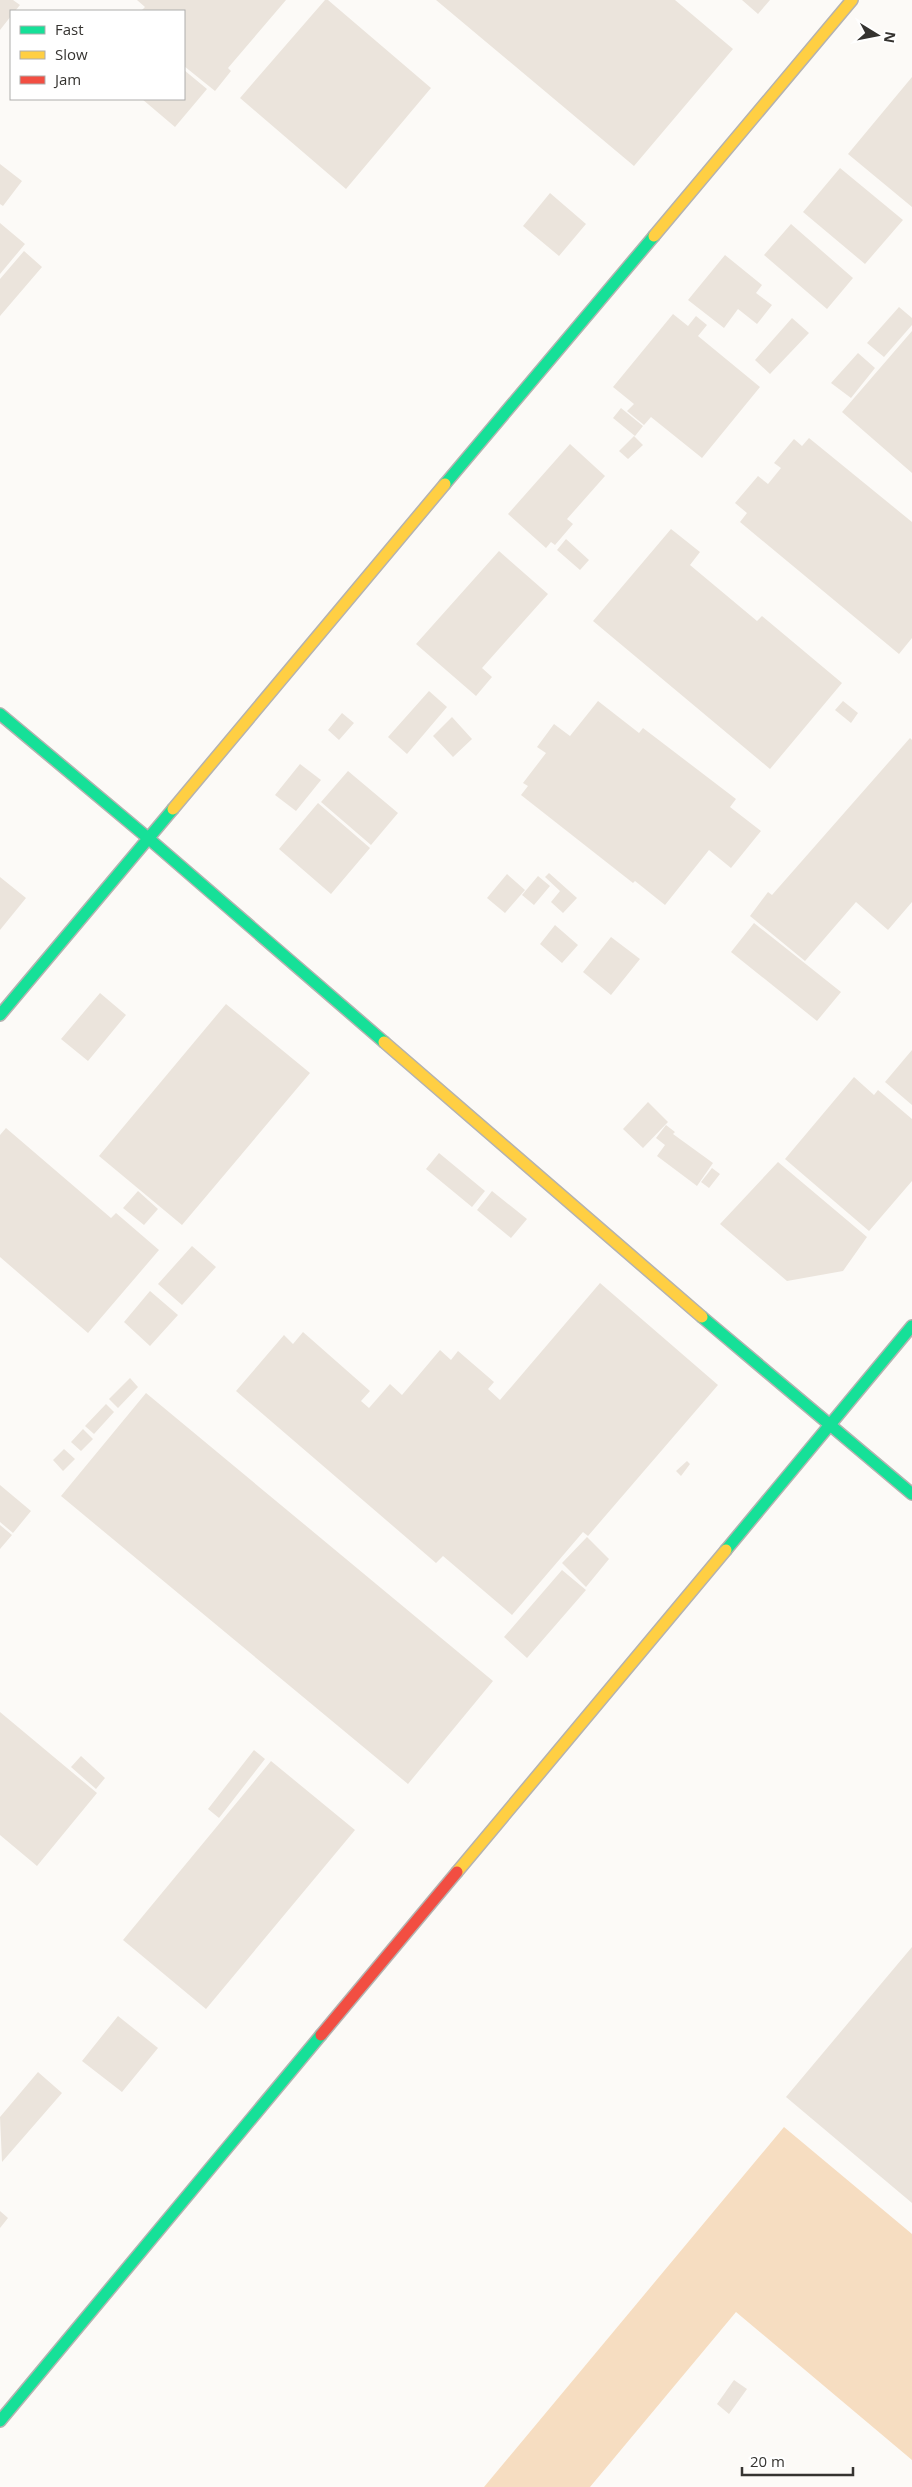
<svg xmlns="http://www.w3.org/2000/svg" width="912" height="2487" viewBox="0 0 912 2487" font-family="'Open Sans',sans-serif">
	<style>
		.green { fill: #f6ddc1 }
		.building { fill: #ebe4dc }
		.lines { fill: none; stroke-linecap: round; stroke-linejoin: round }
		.fast-casing { stroke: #b4b2b0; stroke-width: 14 }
		.slow-casing { stroke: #b4b2b0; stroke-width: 14 }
		.jam-casing { stroke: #b4b2b0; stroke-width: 14 }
		.fast { stroke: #16e098; stroke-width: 11 }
		.slow { stroke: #ffcf43; stroke-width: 11 }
		.jam { stroke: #f24e42; stroke-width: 11 }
	</style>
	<rect width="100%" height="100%" fill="#fcfaf7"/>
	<path class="green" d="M 784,2127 L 912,2234 L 912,2460 L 736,2312 L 590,2487 L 484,2487 Z"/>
	<path class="building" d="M 0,0 L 13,0 L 20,5 L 15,11 L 11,11 L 11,16 L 0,30 Z
		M 137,0 L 286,0 L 228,68 L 231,71 L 215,91 L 184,66 L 184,11 L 141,11 L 145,7 Z
		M 325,0 L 328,0 L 431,88 L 346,189 L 240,98 Z
		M 436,0 L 675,0 L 733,49 L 634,166 Z
		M 742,0 L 770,0 L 758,14 Z
		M 184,70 L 207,89 L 175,127 L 142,99 L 184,99 Z
		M 912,77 L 912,207 L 848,154 Z
		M 0,164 L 22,181 L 3,206 L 0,204 Z
		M 840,168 L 903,220 L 865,264 L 803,212 Z
		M 550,193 L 586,224 L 559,256 L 523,226 Z
		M 0,223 L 25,244 L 0,274 Z
		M 791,224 L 853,278 L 827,309 L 764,255 Z
		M 24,251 L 42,267 L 0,316 L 0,279 Z
		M 725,255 L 762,285 L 756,293 L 772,305 L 757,324 L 738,309 L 724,328 L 688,300 Z
		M 899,307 L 912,318 L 912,325 L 884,357 L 867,343 Z
		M 673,314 L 688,326 L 696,316 L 707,325 L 698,336 L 760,387 L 702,458 L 651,417 L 644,425 L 627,411 L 634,404 L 613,387 Z
		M 792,318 L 809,333 L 770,374 L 755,360 Z
		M 912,331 L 912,473 L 842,412 Z
		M 858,353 L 875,368 L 851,398 L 831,383 Z
		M 621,408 L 643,426 L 635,436 L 613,418 Z
		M 634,436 L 643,445 L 628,459 L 619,451 Z
		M 809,438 L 912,522 L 912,638 L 899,654 L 740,522 L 747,513 L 735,503 L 758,476 L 768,484 L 781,468 L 774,463 L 794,439 L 802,446 Z
		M 570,444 L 605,476 L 567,519 L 573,524 L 555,545 L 551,542 L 546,548 L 508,514 Z
		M 671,529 L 700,552 L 690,565 L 757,621 L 762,616 L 842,683 L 770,769 L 593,621 Z
		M 566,539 L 589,560 L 580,570 L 557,550 Z
		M 499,551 L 548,594 L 482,668 L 492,677 L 476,696 L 416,644 Z
		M 429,691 L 447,707 L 407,754 L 388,737 Z
		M 598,701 L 639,733 L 643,728 L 736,799 L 730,807 L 761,831 L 731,868 L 709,850 L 665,905 L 635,881 L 633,883 L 521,795 L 528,786 L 523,783 L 546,753 L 537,747 L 554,724 L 570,736 Z
		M 843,701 L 858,713 L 851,723 L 835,710 Z
		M 342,713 L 354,723 L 339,740 L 328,730 Z
		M 452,717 L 472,739 L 453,757 L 433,736 Z
		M 910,738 L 912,740 L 912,902 L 888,930 L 856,902 L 805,961 L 750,916 L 768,892 L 772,895 Z
		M 300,764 L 321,780 L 296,811 L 275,795 Z
		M 348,771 L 398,813 L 371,845 L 321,802 Z
		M 318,803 L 370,848 L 331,894 L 279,849 Z
		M 549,873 L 577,898 L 563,913 L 551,902 L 560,891 L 545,877 Z
		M 507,874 L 525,890 L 505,913 L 487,898 Z
		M 538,876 L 550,886 L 534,905 L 522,895 Z
		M 0,877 L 26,898 L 0,930 Z
		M 754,923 L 841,992 L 817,1021 L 731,952 Z
		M 555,925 L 578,945 L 562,963 L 540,944 Z
		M 611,937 L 640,959 L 611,995 L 583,972 Z
		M 100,993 L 126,1015 L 88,1061 L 61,1039 Z
		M 226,1004 L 310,1073 L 182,1225 L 99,1156 Z
		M 912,1050 L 912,1105 L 885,1082 Z
		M 854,1077 L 874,1095 L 878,1090 L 912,1119 L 912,1181 L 869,1231 L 785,1159 Z
		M 648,1102 L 668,1122 L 643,1148 L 623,1129 Z
		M 666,1125 L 675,1132 L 673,1134 L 713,1163 L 697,1186 L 657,1156 L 665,1145 L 656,1138 Z
		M 6,1128 L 111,1218 L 116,1213 L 159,1250 L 88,1333 L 0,1257 L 0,1135 Z
		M 439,1153 L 485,1191 L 472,1207 L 426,1169 Z
		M 778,1162 L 867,1237 L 843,1271 L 787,1281 L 720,1224 Z
		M 712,1168 L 720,1174 L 709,1188 L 701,1182 Z
		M 138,1191 L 158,1209 L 144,1225 L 123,1208 Z
		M 492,1191 L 527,1219 L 511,1238 L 477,1210 Z
		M 192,1246 L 216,1267 L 182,1305 L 158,1284 Z
		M 600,1283 L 718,1385 L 588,1536 L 583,1532 L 512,1615 L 443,1556 L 436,1563 L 236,1391 L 284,1335 L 293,1344 L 303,1332 L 370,1391 L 361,1401 L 369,1408 L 390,1384 L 402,1395 L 440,1350 L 451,1360 L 458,1351 L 494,1382 L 488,1389 L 500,1400 Z
		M 150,1291 L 178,1315 L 150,1346 L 124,1322 Z
		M 130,1378 L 138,1387 L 118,1408 L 109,1399 Z
		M 146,1393 L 493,1681 L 408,1784 L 61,1496 Z
		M 106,1404 L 114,1412 L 94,1434 L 85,1426 Z
		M 83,1429 L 93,1439 L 81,1451 L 71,1442 Z
		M 64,1449 L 75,1459 L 63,1471 L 53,1460 Z
		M 687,1461 L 690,1464 L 681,1476 L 676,1471 Z
		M 0,1485 L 31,1511 L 13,1533 L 0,1522 Z
		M 0,1525 L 12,1535 L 0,1549 Z
		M 587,1537 L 609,1559 L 586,1587 L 562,1563 Z
		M 562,1570 L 586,1590 L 527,1658 L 504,1637 Z
		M 0,1712 L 97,1793 L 37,1866 L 0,1835 Z
		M 254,1750 L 265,1759 L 219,1818 L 208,1809 Z
		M 81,1756 L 105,1778 L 96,1789 L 71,1767 Z
		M 271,1761 L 355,1830 L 206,2009 L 123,1940 Z
		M 912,1947 L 912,2203 L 786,2097 Z
		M 118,2016 L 158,2048 L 122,2092 L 82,2061 Z
		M 38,2072 L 62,2093 L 2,2162 L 0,2117 Z
		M 0,2211 L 8,2218 L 0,2228 Z
		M 734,2380 L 747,2389 L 729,2414 L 717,2404 Z"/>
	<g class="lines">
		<defs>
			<path id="fast" d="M 445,484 L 654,236
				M 0,714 L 148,838 L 384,1042
				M 0,1015 L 173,809
				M 702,1317 L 912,1494
				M 726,1550 L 912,1326
				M 0,2421 L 321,2035"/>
			<path id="slow" d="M 654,236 L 852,0
				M 173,809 L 445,484
				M 384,1042 L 702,1317
				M 457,1872 L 726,1550"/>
			<path id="jam" d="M 321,2035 L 457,1872"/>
		</defs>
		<use href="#fast" class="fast-casing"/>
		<use href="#slow" class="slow-casing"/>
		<use href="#jam" class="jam-casing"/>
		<use href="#fast" class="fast"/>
		<use href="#slow" class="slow"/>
		<use href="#jam" class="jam"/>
	</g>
	<rect x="10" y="10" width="175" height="90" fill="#ffffff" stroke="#aeadac"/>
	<rect x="20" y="26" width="25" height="8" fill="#16e098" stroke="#aeadac"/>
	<text x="55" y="35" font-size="15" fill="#353330">Fast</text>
	<rect x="20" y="51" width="25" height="8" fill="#ffcf43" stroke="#aeadac"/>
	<text x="55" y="60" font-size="15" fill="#353330">Slow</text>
	<rect x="20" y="76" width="25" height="8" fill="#f24e42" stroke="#aeadac"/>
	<text x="55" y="85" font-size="15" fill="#353330">Jam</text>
	<g transform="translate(877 35) rotate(100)" stroke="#ffffff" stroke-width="4" paint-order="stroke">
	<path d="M0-4L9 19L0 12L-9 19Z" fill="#353330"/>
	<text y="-8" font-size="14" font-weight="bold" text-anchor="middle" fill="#353330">N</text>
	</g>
	<path d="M742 2467v8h111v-8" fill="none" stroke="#353330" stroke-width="2.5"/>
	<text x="750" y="2467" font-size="15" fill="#353330" stroke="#ffffff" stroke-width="4" paint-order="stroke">20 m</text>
</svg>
